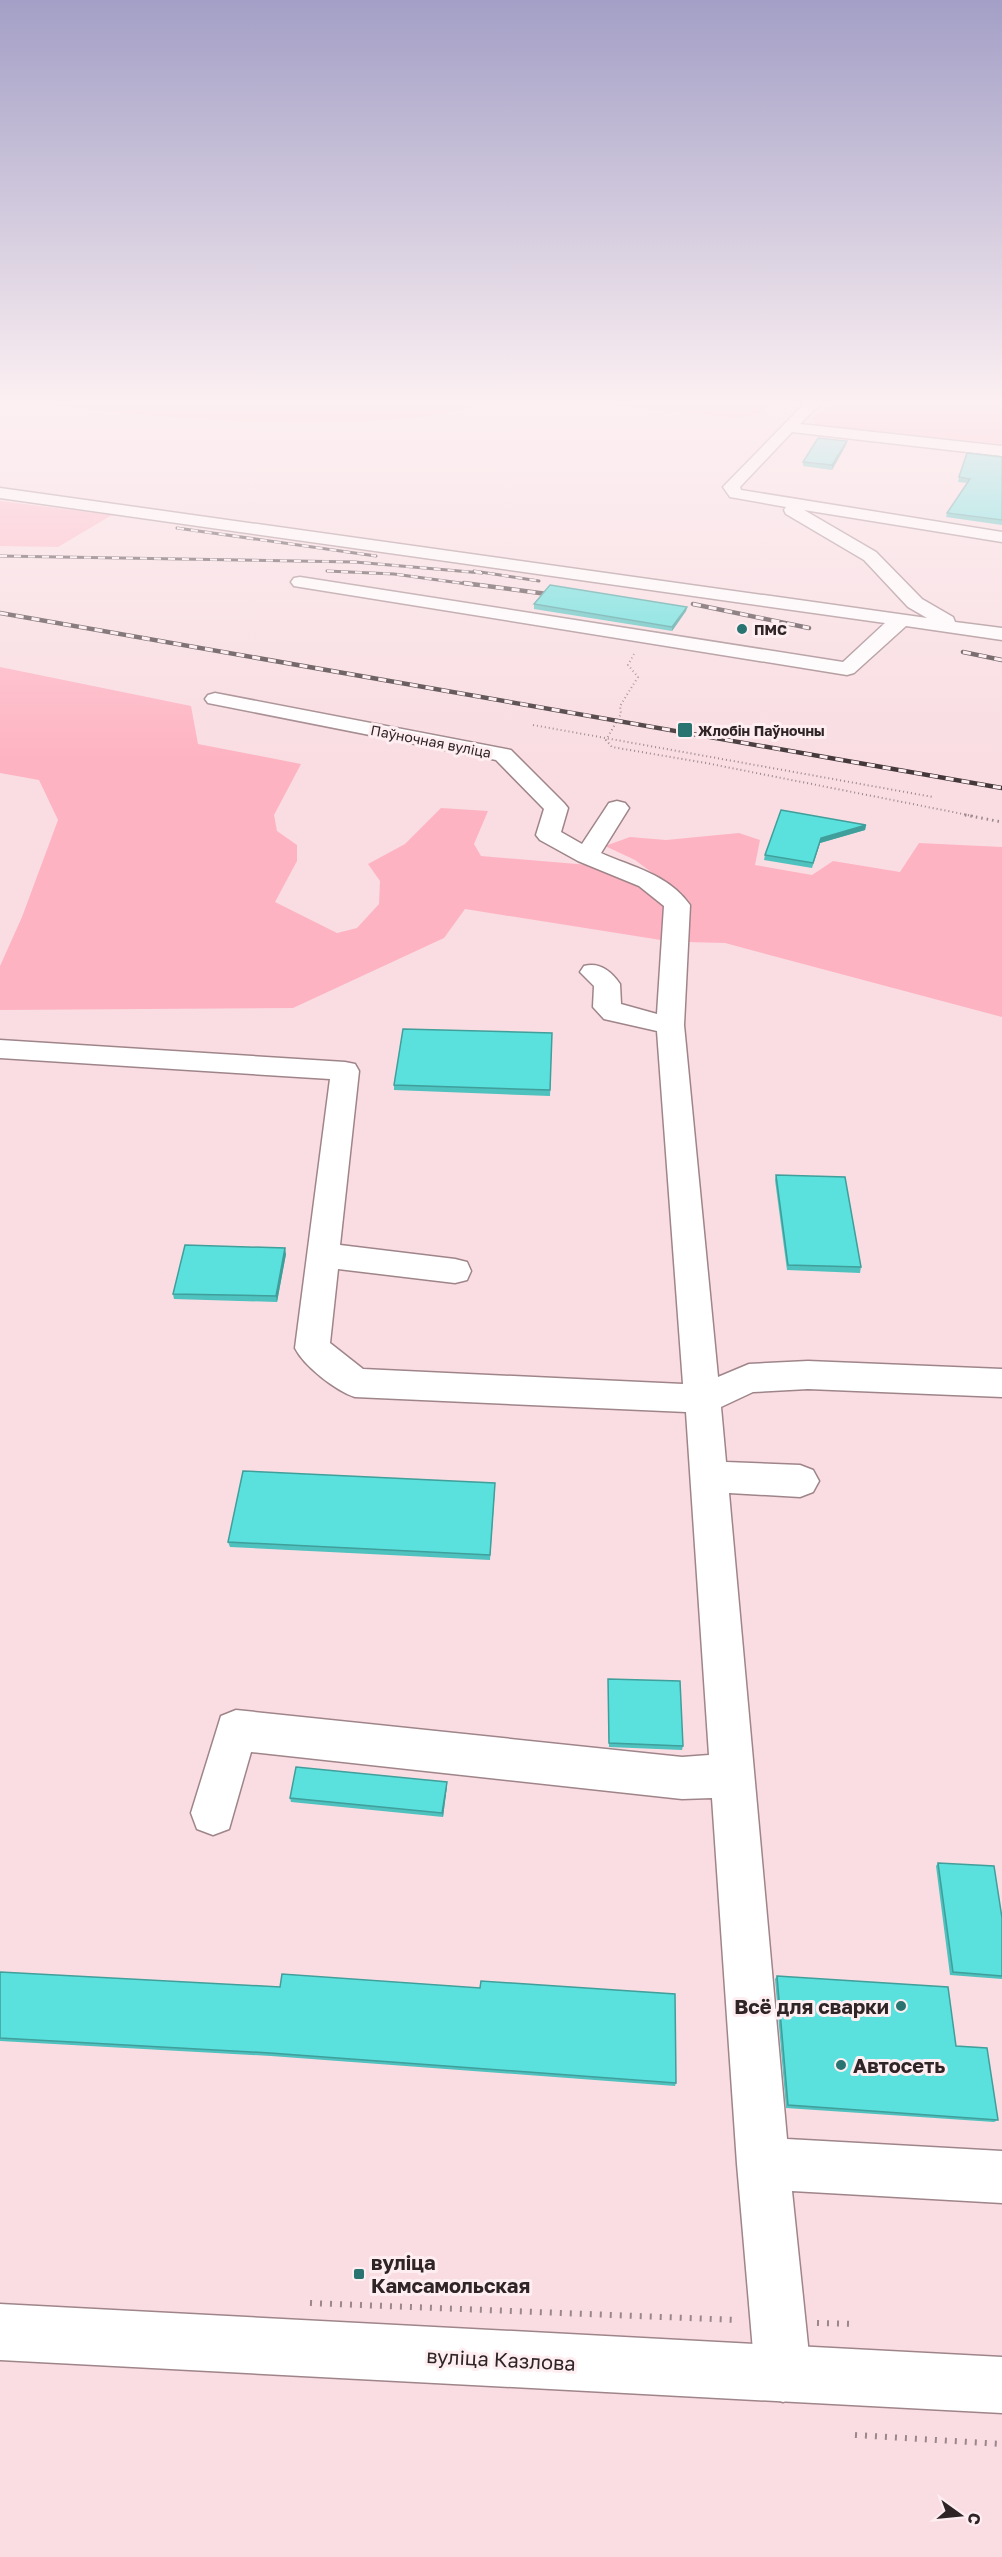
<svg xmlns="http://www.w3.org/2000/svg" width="1002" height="2557" viewBox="0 0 1002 2557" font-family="'Golos Text',sans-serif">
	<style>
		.green { fill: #feb3c2 }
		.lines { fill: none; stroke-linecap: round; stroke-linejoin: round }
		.minor-casing { stroke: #9f858a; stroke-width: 3 }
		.major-casing { stroke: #9f858a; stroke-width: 3 }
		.path-far2 { stroke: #9b878b; stroke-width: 2; stroke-dasharray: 1 3; stroke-linecap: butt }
		.path-far1 { stroke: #9b878b; stroke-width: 3; stroke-dasharray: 1.5 4; stroke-linecap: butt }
		.path { stroke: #9b878b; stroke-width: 6; stroke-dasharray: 2 8; stroke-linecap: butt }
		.minor { fill: #fff; fill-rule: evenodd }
		.major { fill: #fff; fill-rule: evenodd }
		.rail-far1-casing { stroke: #44383a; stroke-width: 3 }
		.rail-casing { stroke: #44383a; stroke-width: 4.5 }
		.rail-far1 { stroke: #ffeef1; stroke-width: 2; stroke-dasharray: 7; stroke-linecap: butt }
		.rail { stroke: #ffeef1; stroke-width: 3; stroke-dasharray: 8; stroke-linecap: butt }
		.wall { fill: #4ec2be }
		.shaded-wall { fill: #409e9b }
		.building { fill: #5be1dd; stroke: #409e9b; stroke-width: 1.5 }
		.poi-dot { fill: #297371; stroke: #ffeef1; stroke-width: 2 }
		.labels { text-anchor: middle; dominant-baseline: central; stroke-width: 6; stroke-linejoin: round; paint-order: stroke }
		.far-poi-label { font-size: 14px; font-weight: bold; fill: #2f2527; stroke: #ffeef1; text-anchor: start }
		.far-street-label { font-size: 14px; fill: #2f2527; stroke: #ffeef1 }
		.near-poi-label { font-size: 20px; font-weight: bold; fill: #2f2527; stroke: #ffeef1; text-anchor: start }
		.near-street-label { font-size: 20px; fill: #2f2527; stroke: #ffeef1 }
	</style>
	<rect width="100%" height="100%" fill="#f9dde2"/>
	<path class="green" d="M 19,401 L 489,401 C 468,407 445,415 423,417 C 289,430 152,418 19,401 Z
		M 567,401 L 778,401 L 758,414 L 738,418 Z
		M 838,401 L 1002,401 L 1002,444 L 818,426 L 810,419 Z
		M 0,501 L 112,515 L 58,547 L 0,546 Z
		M 0,667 L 191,706 L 198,744 L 301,764 L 274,815 L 277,831 L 297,845 L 297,861 L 275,902 L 337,933 L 357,928 L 379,904 L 380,881 L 368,864 L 405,844 L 441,808 L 488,811 L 474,844 L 481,856 L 589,865 L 646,885 L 670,907 L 667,941 L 465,909 L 444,938 L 293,1008 L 0,1010 L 0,966 L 22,917 L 58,820 L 39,780 L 0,773 Z
		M 739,833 L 760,840 L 755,865 L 812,875 L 833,861 L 900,872 L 919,843 L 1002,847 L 1002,1017 L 725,943 L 687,942 L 686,898 L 635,860 L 605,846 L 630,837 L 666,840 Z"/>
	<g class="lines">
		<defs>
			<path id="minor" d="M 807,401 L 823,401 L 800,424 L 1002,446 L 1002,456 L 792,432 L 740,487 L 741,490 L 1002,532 L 1002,542 L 804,510 L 876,552 L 922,599 L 953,617 L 955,622 L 1002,628 L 1002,640 L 906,626 L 854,673 L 847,675 L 300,587 L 294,586 L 291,582 L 294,578 L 300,577 L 843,662 L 885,623 L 0,498 L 0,488 L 927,618 L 908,607 L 864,560 L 786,514 L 784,510 L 786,507 L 730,497 L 723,487 Z
				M 215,693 L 511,750 L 564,803 L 568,808 L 561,832 L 582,844 L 609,803 L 617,801 L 625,803 L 629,808 L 601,853 C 634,868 668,874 690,905 L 684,1025 L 718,1377 L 749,1364 L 808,1361 L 1002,1369 L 1002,1397 L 808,1389 L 753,1392 L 721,1407 L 726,1462 L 800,1465 L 813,1470 L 819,1481 L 813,1492 L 800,1497 L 729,1493 L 787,2139 L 1002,2151 L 1002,2203 L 792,2191 L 811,2374 L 803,2394 L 783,2402 L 763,2394 L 755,2374 L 737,2164 L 712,1798 L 682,1799 L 251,1752 L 229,1829 L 213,1835 L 197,1829 L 191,1813 L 221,1716 L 236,1710 L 682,1757 L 709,1755 L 686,1412 L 355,1397 C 336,1391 304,1366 295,1348 L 330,1079 L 0,1058 L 0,1040 L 345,1062 L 355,1064 L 359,1071 L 340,1245 L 455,1259 L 467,1262 L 471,1271 L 467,1280 L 455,1283 L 338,1269 L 330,1343 L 363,1369 L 683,1384 L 657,1031 L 604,1019 L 593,1007 L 594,986 L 580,972 L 584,966 C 600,962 611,971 620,984 L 621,1004 L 657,1014 L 664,906 L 639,886 L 578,861 L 540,840 L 536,835 L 544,809 L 496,760 L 208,703 L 205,699 L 208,695 Z"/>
			<path id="major" d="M 0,2304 L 1002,2357 L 1002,2413 L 0,2360 Z"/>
		</defs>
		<use href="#minor" class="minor-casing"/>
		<use href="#major" class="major-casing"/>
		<path class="path-far2" d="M 634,654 L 628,665 L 638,677 L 620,706 L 621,714 L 606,740 L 612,747 L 706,763 L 973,816
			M 533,725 L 933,797"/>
		<path class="path-far1" d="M 965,815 L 1002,822"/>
		<path class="path" d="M 310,2303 L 738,2320
			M 817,2323 L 856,2324
			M 855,2435 L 1002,2444"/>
		<use href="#minor" class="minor"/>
		<use href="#major" class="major"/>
		<defs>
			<path id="rail-far1" d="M 177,528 L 376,556
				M 0,556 L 355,562 L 482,573
				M 327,571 L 394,574 L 475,585
				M 474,571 L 539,581"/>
			<path id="rail" d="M 464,583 L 547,594
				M 693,604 L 809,628
				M 0,613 L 1002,788
				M 963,652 L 1002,660"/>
		</defs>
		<use href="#rail-far1" class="rail-far1-casing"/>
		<use href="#rail" class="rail-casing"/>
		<use href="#rail-far1" class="rail-far1"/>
		<use href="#rail" class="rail"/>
	</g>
	<path class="wall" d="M 847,441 L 846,445 L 832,470 L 803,466 L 803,462 Z
		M 1002,457 L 1002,525 L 946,517 L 947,513 L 968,483 L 958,482 L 959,477 Z
		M 534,604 L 687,607 L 686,611 L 672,631 L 534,609 Z
		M 866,825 L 865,830 L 820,843 L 812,868 L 764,860 L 765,855 Z
		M 552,1033 L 550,1096 L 394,1090 L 394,1085 Z
		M 776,1175 L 861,1267 L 860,1273 L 787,1270 L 775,1180 Z
		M 286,1254 L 277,1302 L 174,1299 L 173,1294 Z
		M 495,1488 L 490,1560 L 230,1547 L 228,1542 Z
		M 608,1679 L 683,1746 L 682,1750 L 609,1747 Z
		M 447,1786 L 443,1817 L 291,1802 L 290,1798 Z
		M 938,1863 L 1002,1918 L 1002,1979 L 950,1975 L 936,1866 Z
		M 0,1972 L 676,2083 L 675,2086 L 271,2056 L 0,2041 Z
		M 777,1976 L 956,2046 L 998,2120 L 994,2122 L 786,2108 L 775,1979 Z"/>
	<path class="shaded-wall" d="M 847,441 L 846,445 L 832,470 L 832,465 Z
		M 687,607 L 686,611 L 672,631 L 672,627 Z
		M 866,825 L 865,830 L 820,843 L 812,868 L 821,838 Z
		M 285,1248 L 286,1254 L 277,1302 L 276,1296 Z
		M 447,1782 L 447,1786 L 443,1817 L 442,1813 Z"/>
	<path class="building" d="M 818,438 L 847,441 L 832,465 L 803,462 Z
		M 967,453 L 1002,457 L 1002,520 L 947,513 L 970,479 L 959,477 Z
		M 550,585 L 687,607 L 672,627 L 534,604 Z
		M 781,810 L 866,825 L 821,838 L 813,863 L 765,855 Z
		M 403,1029 L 552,1033 L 550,1090 L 394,1085 Z
		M 776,1175 L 845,1177 L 861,1267 L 788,1265 Z
		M 185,1245 L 285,1248 L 276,1296 L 173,1294 Z
		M 243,1471 L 495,1483 L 490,1555 L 228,1542 Z
		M 608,1679 L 680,1681 L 683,1746 L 609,1743 Z
		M 296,1767 L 447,1782 L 442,1813 L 290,1798 Z
		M 938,1863 L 994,1866 L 1002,1918 L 1002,1976 L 953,1972 Z
		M 0,1972 L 280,1987 L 282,1974 L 480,1988 L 481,1981 L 675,1994 L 676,2083 L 270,2053 L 0,2038 Z
		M 777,1976 L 948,1987 L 956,2046 L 987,2048 L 998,2120 L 788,2105 Z"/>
	<linearGradient id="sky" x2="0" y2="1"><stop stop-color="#a39fc6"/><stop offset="0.53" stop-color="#fcf0f2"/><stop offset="1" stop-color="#fcf0f2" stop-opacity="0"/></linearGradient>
	<rect width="1002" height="759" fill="url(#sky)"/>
	<g class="poi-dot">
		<circle cx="742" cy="629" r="6"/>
		<rect x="677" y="722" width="16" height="16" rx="3"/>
		<circle cx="901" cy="2006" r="6"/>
		<circle cx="841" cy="2065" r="6"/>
		<rect x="353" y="2268" width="12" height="12" rx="3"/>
	</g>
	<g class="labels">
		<g class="far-poi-label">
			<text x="754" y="629">ПМС</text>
			<text x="698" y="730">Жлобін Паўночны</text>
		</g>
		<g class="far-street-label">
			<text transform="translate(431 741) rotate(11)">Паўночная вуліца</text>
		</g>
		<g class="near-poi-label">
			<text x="889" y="2006" text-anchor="end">Всё для сварки</text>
			<text x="853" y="2065">Автосеть</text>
			<text x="371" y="2262">вуліца<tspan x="371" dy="23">Камсамольская</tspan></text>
		</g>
		<g class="near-street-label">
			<text transform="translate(501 2359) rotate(3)">вуліца Казлова</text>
		</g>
	</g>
	<g transform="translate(960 2515) rotate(105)" stroke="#ffeef1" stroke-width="4.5" paint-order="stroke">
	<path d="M0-4.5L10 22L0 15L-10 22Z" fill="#2f2527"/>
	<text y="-9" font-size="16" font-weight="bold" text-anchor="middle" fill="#2f2527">С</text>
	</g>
</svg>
